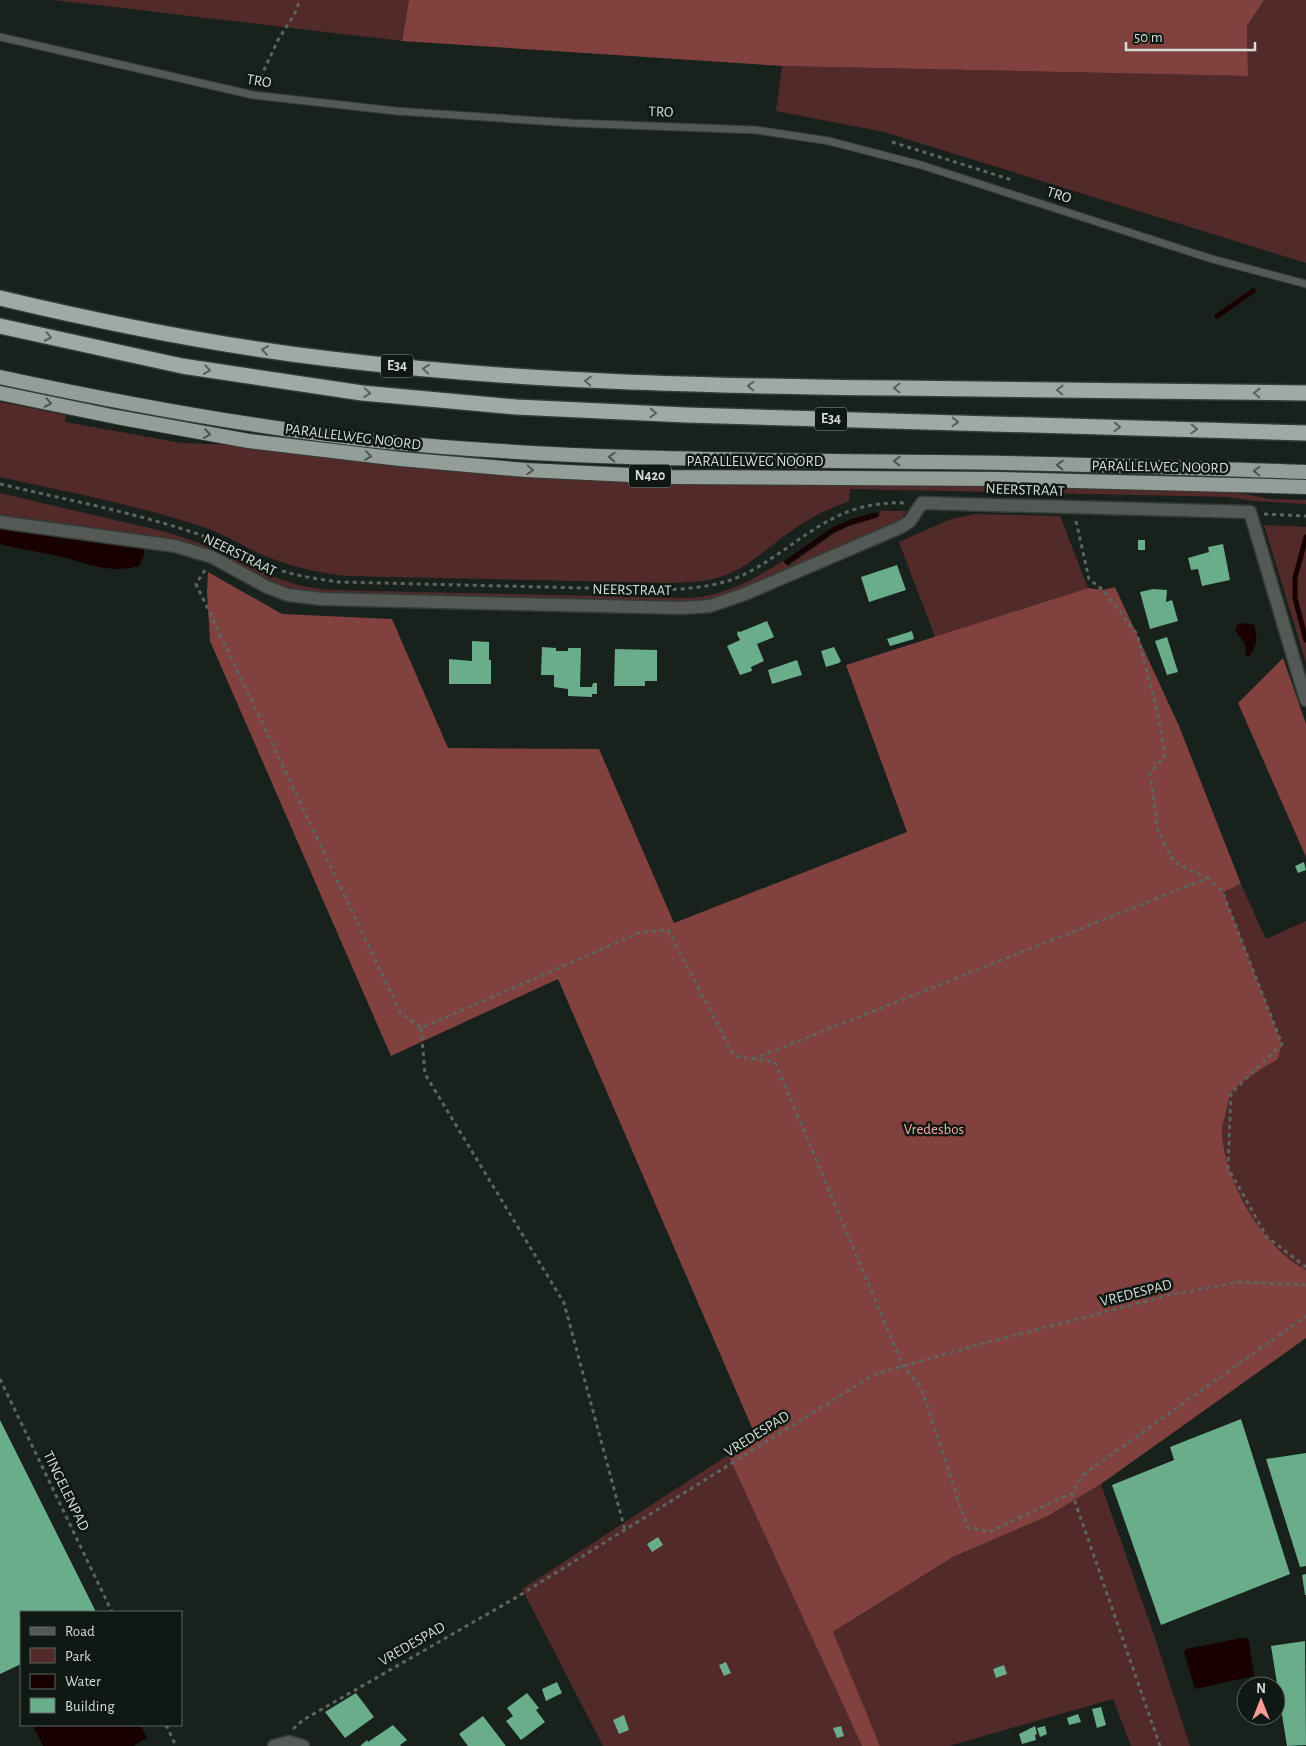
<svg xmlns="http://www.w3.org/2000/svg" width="1306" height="1746" viewBox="0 0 1306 1746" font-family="'Alegreya Sans',sans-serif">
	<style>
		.green { fill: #522a29 }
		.forest { fill: #80413f }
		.water { fill: #180000 }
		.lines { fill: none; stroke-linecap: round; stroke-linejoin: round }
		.stream { stroke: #180000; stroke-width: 5 }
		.building { fill: #69ad8a }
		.service-casing { stroke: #333b36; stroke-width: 9 }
		.minor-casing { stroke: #333b36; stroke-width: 15 }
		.trunk-casing { stroke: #333b36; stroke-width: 16 }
		.motorway-casing { stroke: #333b36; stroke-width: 18 }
		.path { stroke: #5d6561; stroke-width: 3; stroke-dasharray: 4 4; stroke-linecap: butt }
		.service { stroke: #545956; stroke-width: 7 }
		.minor { stroke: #545956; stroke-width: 12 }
		.trunk { stroke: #949e99; stroke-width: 14 }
		.motorway { stroke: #9faaa4; stroke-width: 15 }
		.oneway { stroke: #57615c }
		.oneway2 { stroke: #4b544f }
		.labels { text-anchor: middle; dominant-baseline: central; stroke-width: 5; stroke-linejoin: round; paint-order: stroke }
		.shield { fill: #0f1813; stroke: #9ba19e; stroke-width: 1 }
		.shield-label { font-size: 14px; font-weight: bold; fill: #d7dcd9 }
		.street-label { font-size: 15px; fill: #d7dcd9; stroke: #0f1813 }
		.park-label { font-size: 15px; fill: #f8a9a5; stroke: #0f1813 }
	</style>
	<rect width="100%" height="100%" fill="#18211c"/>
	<path class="green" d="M 54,0 L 409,0 L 402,41 Z
		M 1264,0 L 1306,0 L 1306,263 L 884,132 L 776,111 L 782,66 L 1248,76 L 1247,26 Z
		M 0,402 L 66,415 L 65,422 L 182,443 L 240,445 L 346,460 L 439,469 L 1234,492 L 1270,499 L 1306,500 L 1306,504 L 1253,501 L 1228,497 L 850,489 L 849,501 C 829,508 808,519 791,531 C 771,545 754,562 731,573 C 712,582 691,582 671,583 L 346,576 C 315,572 287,566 258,553 C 240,544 222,533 203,527 C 137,505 68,492 0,477 Z
		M 0,493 L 166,532 L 217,549 L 276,578 L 302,586 L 327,590 L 372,591 L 691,598 C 726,595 754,579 783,561 L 788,566 L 835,533 L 850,526 L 879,517 L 880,511 L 907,511 L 900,520 L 893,525 L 731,596 L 691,604 L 326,594 L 300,591 L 274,582 L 216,553 L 193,544 L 165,538 L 0,516 Z
		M 975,514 L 1060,516 L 1088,588 L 935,637 L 899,542 L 951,519 Z
		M 1264,525 L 1306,527 L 1306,663 Z
		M 1241,884 L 1266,939 L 1306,921 L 1306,1270 C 1262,1245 1226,1184 1222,1134 C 1221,1127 1225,1119 1226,1112 C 1228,1106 1228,1098 1231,1093 C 1237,1083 1267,1066 1278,1059 L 1282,1044 L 1222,891 Z
		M 728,1455 L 862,1746 L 603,1746 L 522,1589 Z
		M 1101,1484 L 1154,1635 L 1190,1746 L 1131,1746 L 1113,1699 L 949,1746 L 880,1746 L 832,1633 L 953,1557 L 1048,1516 Z"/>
	<path class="forest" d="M 409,0 L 1264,0 L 1247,26 L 1248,76 L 782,66 L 402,41 Z
		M 208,572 L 282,614 L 392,619 L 448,748 L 599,749 L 674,923 L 907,832 L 846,665 L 1088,588 L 1103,590 L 1115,587 L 1179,726 L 1241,884 L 1223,892 L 1282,1044 L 1278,1059 C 1267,1066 1237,1083 1231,1093 C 1228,1098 1228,1106 1226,1112 C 1225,1119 1221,1127 1222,1134 C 1226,1184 1262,1246 1306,1270 L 1306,1338 L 1101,1484 L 1048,1516 L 953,1557 L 833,1632 L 880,1746 L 862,1746 L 728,1455 L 756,1437 L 558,979 L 391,1056 L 210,641 L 207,592 Z
		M 1283,658 L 1306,724 L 1306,857 L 1238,703 Z"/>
	<path class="water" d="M 0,529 L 144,549 L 144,555 L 139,566 C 107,575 84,561 53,555 C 35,551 18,549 0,544 Z
		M 1243,623 L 1254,625 C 1258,636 1257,647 1249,657 L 1246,655 L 1245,644 L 1235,630 L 1237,625 Z
		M 1242,1638 L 1247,1638 L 1249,1641 L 1254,1676 L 1195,1689 L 1184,1652 L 1186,1649 Z
		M 33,1725 L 140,1725 L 147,1738 L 133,1746 L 43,1746 Z"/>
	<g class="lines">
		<path class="stream" d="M 1217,316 L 1253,291
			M 1306,537 L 1295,578 L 1295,598 L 1306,640
			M 787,562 L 833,530 L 851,522 L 876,515"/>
	</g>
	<path class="building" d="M 1138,540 L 1145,540 L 1145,550 L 1138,550 Z
		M 1223,544 L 1230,580 L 1202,586 L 1198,569 L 1191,570 L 1188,558 L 1209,552 L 1208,547 Z
		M 897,565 L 906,590 L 869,602 L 861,577 Z
		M 1153,589 L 1167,590 L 1166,602 L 1172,600 L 1178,621 L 1150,629 L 1140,592 Z
		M 767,621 L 774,637 L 757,644 L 764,661 L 751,667 L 752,671 L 740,675 L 727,646 L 740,640 L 737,634 L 738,631 L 740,632 Z
		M 912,631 L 914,639 L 890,646 L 887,639 Z
		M 1167,637 L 1178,672 L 1167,675 L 1155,641 Z
		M 472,641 L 489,642 L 489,660 L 491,660 L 491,684 L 449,684 L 449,659 L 472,661 Z
		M 542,647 L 556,648 L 556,651 L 568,651 L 568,648 L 581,648 L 580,687 L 592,687 L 593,683 L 597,683 L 597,694 L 592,694 L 592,697 L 568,696 L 568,689 L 554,687 L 554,675 L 541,675 Z
		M 834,647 L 841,661 L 839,663 L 826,667 L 821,651 Z
		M 615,649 L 657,650 L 657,681 L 645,681 L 645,686 L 614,686 Z
		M 797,660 L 802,675 L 772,684 L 768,670 Z
		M 1304,862 L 1306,870 L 1298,873 L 1295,866 Z
		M 1241,1419 L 1290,1574 L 1161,1625 L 1112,1485 L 1174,1460 L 1170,1447 Z
		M 0,1420 L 96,1612 L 21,1612 L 21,1664 L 0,1674 Z
		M 1306,1453 L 1306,1566 L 1300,1567 L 1266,1459 Z
		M 658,1537 L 663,1545 L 652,1552 L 647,1544 Z
		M 1306,1574 L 1306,1595 L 1305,1595 L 1302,1575 Z
		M 1305,1641 L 1306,1745 L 1287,1746 L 1271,1646 Z
		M 726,1662 L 731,1673 L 724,1676 L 719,1665 Z
		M 1004,1665 L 1007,1674 L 996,1678 L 993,1669 Z
		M 557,1682 L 562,1693 L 546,1701 L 542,1689 Z
		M 356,1693 L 374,1717 L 345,1738 L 325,1712 Z
		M 527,1693 L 539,1708 L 536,1710 L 545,1722 L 521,1740 L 506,1721 L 513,1716 L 507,1708 Z
		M 1101,1707 L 1106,1725 L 1097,1728 L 1092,1709 Z
		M 1078,1714 L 1081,1722 L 1069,1725 L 1067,1718 Z
		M 624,1715 L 629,1730 L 619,1734 L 613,1720 Z
		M 483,1716 L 506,1746 L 468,1746 L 459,1734 Z
		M 393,1725 L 407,1740 L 400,1745 L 401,1746 L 360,1746 L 367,1740 L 368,1742 Z
		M 841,1726 L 844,1736 L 837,1738 L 833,1728 Z
		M 1035,1726 L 1037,1734 L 1035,1735 L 1036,1740 L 1022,1744 L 1019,1734 Z
		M 1045,1726 L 1047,1734 L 1040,1737 L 1037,1728 Z"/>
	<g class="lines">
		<defs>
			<path id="service" d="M 0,37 L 253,95 L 396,111 L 572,123 L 756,130 L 829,141 L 921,165 L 1212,259 L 1306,284"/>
			<path id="minor" d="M 0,522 L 175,546 L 212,557 L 267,587 L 288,595 L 322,599 L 682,608 L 710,606 L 745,594 L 901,527 L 910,521 L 922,503 L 1250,512 L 1306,700
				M 274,1746 L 289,1742 L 303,1746"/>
			<path id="trunk" d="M 0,377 C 125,404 250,427 377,441 C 563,460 750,460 937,462 C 1060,463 1183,468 1306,472
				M 0,393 L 116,417 L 249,441 L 400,459 L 526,470 L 672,477 L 999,479 L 1306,487"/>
			<path id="motorway" d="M 0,298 C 109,324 220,346 331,359 C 519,382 708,386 897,388 C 1033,390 1170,391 1306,393
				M 0,326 L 182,366 L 362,393 L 516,407 L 686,415 L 1306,433"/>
		</defs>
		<use href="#service" class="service-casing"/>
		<use href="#minor" class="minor-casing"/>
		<use href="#trunk" class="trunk-casing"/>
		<use href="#motorway" class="motorway-casing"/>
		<path class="path" d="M 257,85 L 278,40 L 295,13 L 300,0
			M 892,142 L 1012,180
			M 0,484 C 63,499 127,511 189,531 C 219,540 246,557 276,569 C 296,576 318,579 339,582 L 667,590 C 696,588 723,586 749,572 C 807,540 833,500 907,503
			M 1264,514 L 1306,516
			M 1076,521 L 1089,579 L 1103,590 L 1137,634 L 1158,714 L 1165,756 L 1150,773 L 1158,831 L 1174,862 L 1207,878
			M 205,570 L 196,584 L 400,1012 L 421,1028 L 641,932 L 668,930 L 734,1056 L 775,1062 L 903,1366 L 921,1387 L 967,1527 L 989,1532 L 1072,1493 L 1084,1474 L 1306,1316
			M 421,1028 L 425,1074 L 564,1303 L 625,1530
			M 753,1059 L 1208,878 L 1222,891 L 1282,1044 L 1231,1093 L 1228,1168 L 1267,1237 L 1306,1267
			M 0,1379 L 112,1612
			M 1072,1493 L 1160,1746
			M 166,1725 L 176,1746
			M 293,1729 L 303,1720 L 517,1597 L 875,1374 L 977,1345 L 1170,1295 L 1238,1282 L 1306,1285"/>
		<use href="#service" class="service"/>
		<use href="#minor" class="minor"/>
		<use href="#trunk" class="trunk"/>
		<use href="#motorway" class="motorway"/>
	</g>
	<defs><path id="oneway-chevron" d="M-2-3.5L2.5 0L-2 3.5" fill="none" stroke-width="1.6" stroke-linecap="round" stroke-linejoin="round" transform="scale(1.25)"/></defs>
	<g class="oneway">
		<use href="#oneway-chevron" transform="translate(48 337) rotate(12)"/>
		<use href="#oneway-chevron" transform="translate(265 350) rotate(-172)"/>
		<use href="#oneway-chevron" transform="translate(426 369) rotate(-175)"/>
		<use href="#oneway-chevron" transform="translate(207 370) rotate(9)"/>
		<use href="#oneway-chevron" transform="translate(588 381) rotate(-177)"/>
		<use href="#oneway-chevron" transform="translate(751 386) rotate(-178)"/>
		<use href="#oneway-chevron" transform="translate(897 388) rotate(-179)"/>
		<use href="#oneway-chevron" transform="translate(1060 390) rotate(-179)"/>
		<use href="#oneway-chevron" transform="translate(367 393) rotate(6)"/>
		<use href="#oneway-chevron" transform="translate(1257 393) rotate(-179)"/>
		<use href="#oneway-chevron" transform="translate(653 413) rotate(3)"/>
		<use href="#oneway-chevron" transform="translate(955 422) rotate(2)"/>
		<use href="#oneway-chevron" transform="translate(1117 427) rotate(2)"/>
		<use href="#oneway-chevron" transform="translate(1194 429) rotate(2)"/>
	</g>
	<g class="oneway2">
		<use href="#oneway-chevron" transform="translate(48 403) rotate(12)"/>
		<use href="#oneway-chevron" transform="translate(207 434) rotate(10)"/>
		<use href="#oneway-chevron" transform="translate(368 456) rotate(7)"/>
		<use href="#oneway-chevron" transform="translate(612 457) rotate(-178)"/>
		<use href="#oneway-chevron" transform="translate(897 461) rotate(-179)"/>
		<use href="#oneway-chevron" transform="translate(1060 465) rotate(-178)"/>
		<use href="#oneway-chevron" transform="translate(530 470) rotate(3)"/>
		<use href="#oneway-chevron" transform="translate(1257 471) rotate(-178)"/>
	</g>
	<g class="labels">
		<g class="shield">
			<rect x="381" y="354.5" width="32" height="23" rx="4"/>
			<rect x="815" y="407.5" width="32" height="23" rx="4"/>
			<rect x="629" y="464.5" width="42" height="23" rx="4"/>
		</g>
		<g class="shield-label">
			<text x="397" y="366">E34</text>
			<text x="831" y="419">E34</text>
			<text x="650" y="476">N420</text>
		</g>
		<g class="street-label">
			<text transform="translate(259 81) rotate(9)">TRO</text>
			<text transform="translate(661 112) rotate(2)">TRO</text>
			<text transform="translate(1059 195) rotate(18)">TRO</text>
			<text transform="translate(353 437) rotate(7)">PARALLELWEG NOORD</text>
			<text x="755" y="461">PARALLELWEG NOORD</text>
			<text transform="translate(1160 467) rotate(1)">PARALLELWEG NOORD</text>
			<text transform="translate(1025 490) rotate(2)">NEERSTRAAT</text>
			<text transform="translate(240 555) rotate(26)">NEERSTRAAT</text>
			<text transform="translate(632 590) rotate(1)">NEERSTRAAT</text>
			<text transform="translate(1136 1293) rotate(-14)">VREDESPAD</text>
			<text transform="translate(757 1434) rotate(-32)">VREDESPAD</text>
			<text transform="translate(66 1491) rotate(64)">TINGELENPAD</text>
			<text transform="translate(412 1644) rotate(-30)">VREDESPAD</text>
		</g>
		<g class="park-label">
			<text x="934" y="1129">Vredesbos</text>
		</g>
	</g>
	<rect x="20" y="1611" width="162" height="115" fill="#0f1813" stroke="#5f6662"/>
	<rect x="30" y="1627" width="25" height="8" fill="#545956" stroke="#5f6662"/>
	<text x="65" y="1636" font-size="15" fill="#d7dcd9">Road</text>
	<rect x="30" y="1648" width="25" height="15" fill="#522a29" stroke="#5f6662"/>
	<text x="65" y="1661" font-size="15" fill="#d7dcd9">Park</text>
	<rect x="30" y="1674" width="25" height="15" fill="#180000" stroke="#5f6662"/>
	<text x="65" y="1686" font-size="15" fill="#d7dcd9">Water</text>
	<rect x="30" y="1698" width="25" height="15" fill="#69ad8a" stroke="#5f6662"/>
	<text x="65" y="1711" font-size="15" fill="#d7dcd9">Building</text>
	<g transform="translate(1261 1701)"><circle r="24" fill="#0f1813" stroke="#5f6662"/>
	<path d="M0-4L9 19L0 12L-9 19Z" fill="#f59b98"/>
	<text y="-8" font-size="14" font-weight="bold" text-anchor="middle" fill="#d7dcd9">N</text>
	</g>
	<path d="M1126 42v8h129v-8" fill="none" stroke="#d7dcd9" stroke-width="2.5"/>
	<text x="1134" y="42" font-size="15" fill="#d7dcd9" stroke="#0f1813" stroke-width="4" paint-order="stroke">50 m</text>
</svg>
